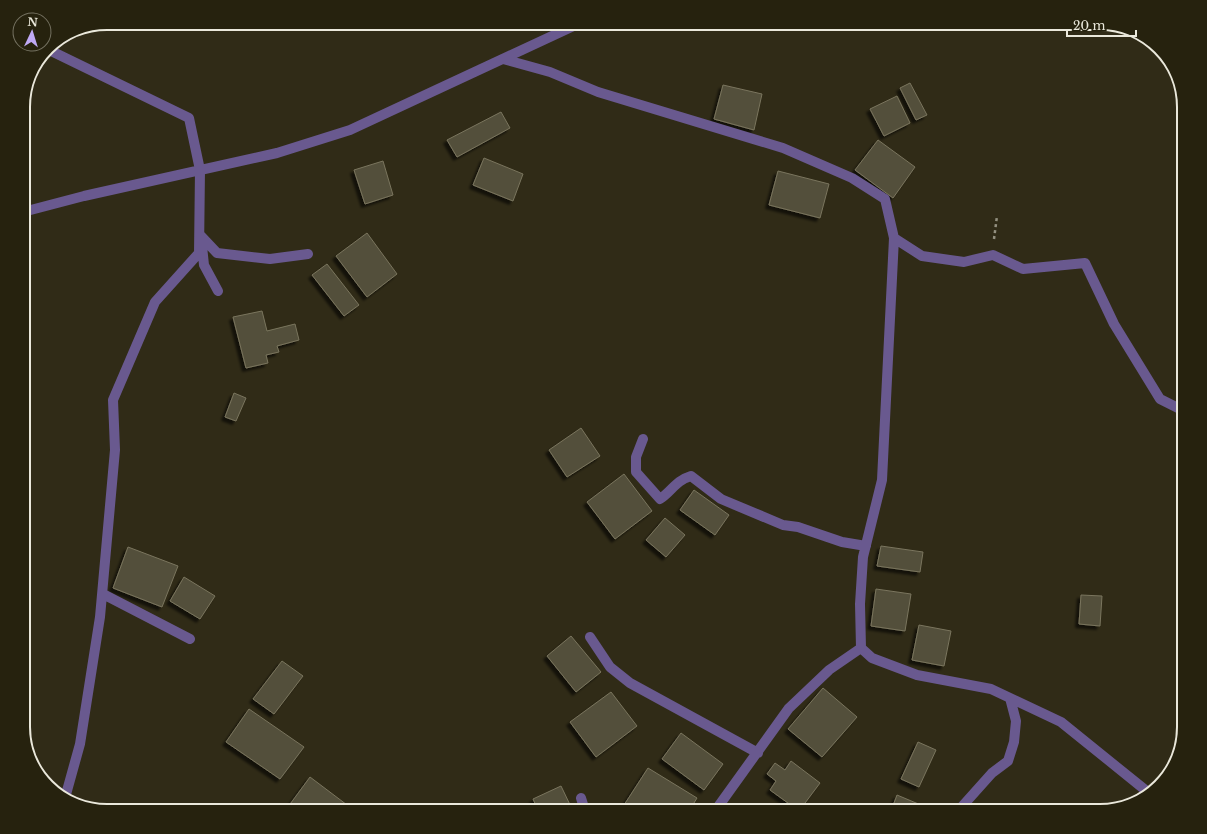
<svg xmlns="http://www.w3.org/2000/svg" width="1207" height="834" viewBox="0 0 1207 834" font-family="'Libre Baskerville',serif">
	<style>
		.building { fill: #534f3a; stroke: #7a755e; filter: url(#shadow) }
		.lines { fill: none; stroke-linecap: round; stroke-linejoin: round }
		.path { stroke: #928f7f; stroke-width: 2.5; stroke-dasharray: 3 3; stroke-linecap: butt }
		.minor { stroke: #69598f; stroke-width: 10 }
		.rim { fill: none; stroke: #eae8db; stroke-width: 2 }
	</style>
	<defs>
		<filter id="shadow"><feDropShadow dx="-3.5" dy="3.5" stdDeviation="1" flood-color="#0009"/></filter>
	</defs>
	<rect width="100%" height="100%" fill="#302b17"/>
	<path class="building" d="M 910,83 L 927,115 L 916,120 L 900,88 Z
		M 723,85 L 762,94 L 754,130 L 714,119 Z
		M 897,96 L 910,123 L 884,136 L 870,109 Z
		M 501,112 L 510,128 L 457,157 L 447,140 Z
		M 878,140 L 915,167 L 893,198 L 855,170 Z
		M 484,158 L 523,174 L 513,201 L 473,185 Z
		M 383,161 L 393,195 L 365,204 L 354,170 Z
		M 778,171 L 829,184 L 820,218 L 769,205 Z
		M 367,233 L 397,274 L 367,297 L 336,256 Z
		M 327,264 L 359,305 L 344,316 L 312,275 Z
		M 262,311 L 267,331 L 295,324 L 299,340 L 277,346 L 279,352 L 266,355 L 268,363 L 246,368 L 233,317 Z
		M 234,393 L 246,398 L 236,421 L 225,417 Z
		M 581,428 L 600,456 L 567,477 L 549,450 Z
		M 624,474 L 652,511 L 615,539 L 587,502 Z
		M 694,490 L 729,515 L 715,535 L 680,510 Z
		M 665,518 L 685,535 L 666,557 L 646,540 Z
		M 881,546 L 923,552 L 920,572 L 877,566 Z
		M 128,547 L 178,566 L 162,607 L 113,588 Z
		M 184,577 L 215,596 L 200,619 L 170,601 Z
		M 876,589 L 911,594 L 905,631 L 871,626 Z
		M 1081,595 L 1102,596 L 1100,626 L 1079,624 Z
		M 919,625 L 951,631 L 944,666 L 912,660 Z
		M 571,636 L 601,672 L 576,692 L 547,656 Z
		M 282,661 L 303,676 L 274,714 L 253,699 Z
		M 823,688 L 857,717 L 822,757 L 788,729 Z
		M 611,692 L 637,726 L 596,757 L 570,722 Z
		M 249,709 L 304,747 L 280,779 L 226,742 Z
		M 681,733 L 723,764 L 704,790 L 662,759 Z
		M 918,742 L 936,750 L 919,787 L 901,779 Z
		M 791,761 L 820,783 L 799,811 L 770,790 L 776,781 L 767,774 L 775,763 L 785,770 Z
		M 648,768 L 697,798 L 689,811 L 633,811 L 624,805 Z
		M 310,777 L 355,811 L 285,811 Z
		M 561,786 L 573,811 L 537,811 L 538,810 L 533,799 Z
		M 897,795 L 928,808 L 927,811 L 891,811 Z"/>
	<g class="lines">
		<path class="path" d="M 994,239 L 997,216"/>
		<path class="minor" d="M 47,49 L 189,118 L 200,170 L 199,253 L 155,302 L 113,400 L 115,450 L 100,617 L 80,744 L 65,798
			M 503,59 L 550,72 L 598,92 L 783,148 L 852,178 L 885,199 L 894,238 L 882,480 L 863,557 L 860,604 L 861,648 L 872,658 L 917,675 L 991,689 L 1061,722 L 1149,793
			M 23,212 L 84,196 L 277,153 L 350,130 L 580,23
			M 200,235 L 217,253 L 270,259 L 308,254
			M 894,238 L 922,256 L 964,262 L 993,255 L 1023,269 L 1085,263 L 1114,324 L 1160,399 L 1184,411
			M 202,246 L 204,265 L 218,291
			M 643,439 L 636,457 L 636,472 L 660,499 C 673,490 675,481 691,476 L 721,499 L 783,525 L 798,527 L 842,542 L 866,546
			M 103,594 L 190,639
			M 590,637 L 610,667 L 630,683 L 758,753
			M 581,798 L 585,811
			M 715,811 L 789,708 L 829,670 L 861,648
			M 958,811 L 992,773 L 1008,761 L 1014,742 L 1016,721 L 1010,698"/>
	</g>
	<path d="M0 0H1207V834H0ZM107 30H1100A77 77 0 0 1 1177 107V727A77 77 0 0 1 1100 804H107A77 77 0 0 1 30 727V107A77 77 0 0 1 107 30Z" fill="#26220e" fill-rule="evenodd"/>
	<path class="rim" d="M107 30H1100A77 77 0 0 1 1177 107V727A77 77 0 0 1 1100 804H107A77 77 0 0 1 30 727V107A77 77 0 0 1 107 30Z"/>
	<g transform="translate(32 32) rotate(4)"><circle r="19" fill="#26220e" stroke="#747160"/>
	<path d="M0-3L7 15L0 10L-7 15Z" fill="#bfa9f4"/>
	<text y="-6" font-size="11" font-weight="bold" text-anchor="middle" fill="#eae8db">N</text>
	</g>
	<path d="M1067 30v6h69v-6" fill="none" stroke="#eae8db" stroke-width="2"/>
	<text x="1073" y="30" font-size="12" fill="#eae8db" stroke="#26220e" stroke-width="3" paint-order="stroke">20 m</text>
</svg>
